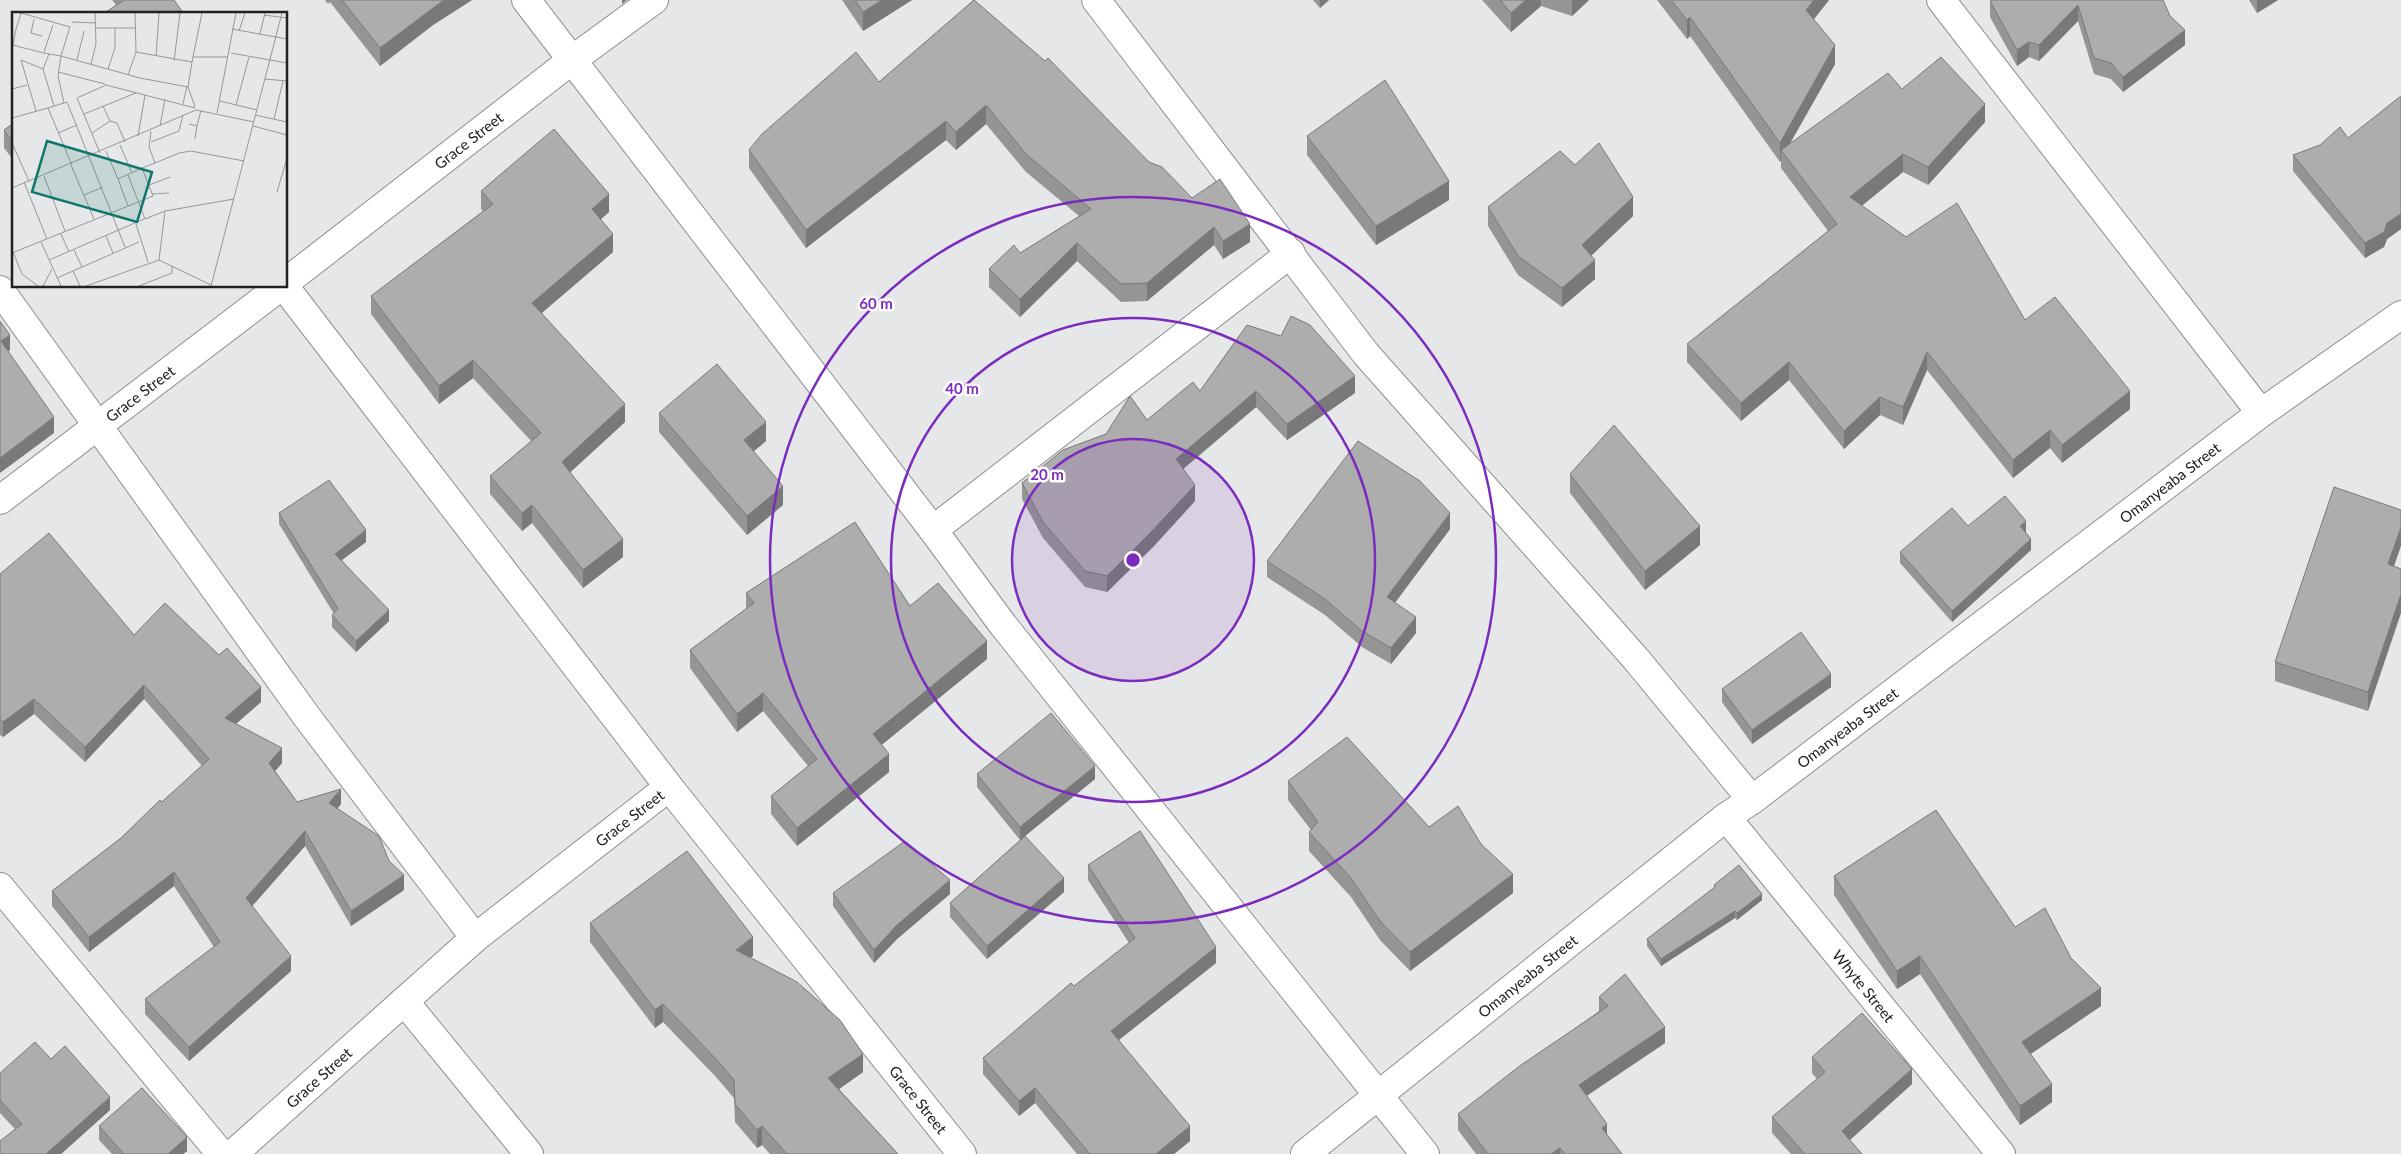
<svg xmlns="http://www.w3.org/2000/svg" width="2401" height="1154" viewBox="0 0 2401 1154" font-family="Lato,sans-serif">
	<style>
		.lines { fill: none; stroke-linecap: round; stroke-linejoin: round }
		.minor-casing { stroke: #8d8e8f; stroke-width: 30 }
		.minor { stroke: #fff; stroke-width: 28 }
		.wall { fill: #959596 }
		.shaded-wall { fill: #79797a }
		.building { fill: #adadae; stroke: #79797a }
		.ring { fill: none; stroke: #7b2cbf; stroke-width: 2.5 }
		.labels { text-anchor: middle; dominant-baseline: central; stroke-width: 5; stroke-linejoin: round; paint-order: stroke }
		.street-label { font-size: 15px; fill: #202020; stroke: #fff }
		.inset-road { fill: none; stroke: #979798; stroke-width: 1 }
		.view { fill: #0f766e; fill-opacity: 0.15; stroke: #0f766e; stroke-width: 2.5 }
		.inset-edge { fill: none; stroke: #202020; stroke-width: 2.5 }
		.centre { fill: #7b2cbf; stroke: #fff; stroke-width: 2.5 }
		.ring-label { font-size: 15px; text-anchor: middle; font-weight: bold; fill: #7b2cbf; stroke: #fff; stroke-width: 5; stroke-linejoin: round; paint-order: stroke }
	</style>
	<rect width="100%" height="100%" fill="#e6e7e8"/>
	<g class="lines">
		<defs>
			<g id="minor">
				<path d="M 526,0 L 933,530 L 1003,625 L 1425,1154"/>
				<path d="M 1096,0 L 1366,354 L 1636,659 L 1752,800"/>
				<path d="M 1941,0 L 2261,413"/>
				<path id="s1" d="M 286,282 L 572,60 L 654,0"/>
				<path d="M 284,286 L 669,787"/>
				<path d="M 0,290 L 307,717 L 475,938"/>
				<path id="s2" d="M 0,500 L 281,286"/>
				<path d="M 933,530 L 1291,253"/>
				<path id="s3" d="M 1726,817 L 2001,1154"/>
				<path d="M 0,887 L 221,1154"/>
				<path d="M 404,1001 L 529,1154"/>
				<path id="s4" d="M 233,1154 L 475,938 L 669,787 L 962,1154"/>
				<path id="s5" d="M 1305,1154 L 1726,817 L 1752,800 L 2261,413 L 2401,315"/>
			</g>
		</defs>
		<use href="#minor" class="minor-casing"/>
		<use href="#minor" class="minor"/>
	</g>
	<path class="wall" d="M 112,0 L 174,0 L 116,5 Z
		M 325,0 L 472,0 L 433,25 L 380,66 L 330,2 L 328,4 Z
		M 842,0 L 912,0 L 863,31 Z
		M 974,0 L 1149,162 L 1192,198 L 1250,242 L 1223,259 L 1214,245 L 1147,301 L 1121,302 L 1077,261 L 1020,317 L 989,287 L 989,269 L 1020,253 L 1079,216 L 1026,172 L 986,124 L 956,150 L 946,140 L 806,248 L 749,168 L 749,150 L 879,82 Z
		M 1313,0 L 1329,0 L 1320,8 Z
		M 1482,0 L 1589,0 L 1572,16 L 1541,6 L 1511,32 Z
		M 1657,0 L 1829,0 L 1814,19 L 1835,64 L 1790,143 L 1902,89 L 1985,122 L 1928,185 L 1903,172 L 1862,206 L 2025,320 L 2130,409 L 2062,463 L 2050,448 L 2013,478 L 1927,370 L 1903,425 L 1880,415 L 1844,449 L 1789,380 L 1741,421 L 1687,362 L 1687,344 L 1828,231 L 1781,168 L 1781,160 L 1780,162 L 1690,36 L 1687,39 Z
		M 2163,0 L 2170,16 L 2185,45 L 2123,92 L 2111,79 L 2094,74 L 2078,21 L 2039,61 L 2029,57 L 2017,66 L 1990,17 L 1990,1 Z
		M 2249,0 L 2278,0 L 2257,13 Z
		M 2401,96 L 2401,229 L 2387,239 L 2384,247 L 2365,258 L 2293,171 L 2293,155 L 2348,138 Z
		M 14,123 L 14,161 L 4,148 L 4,130 Z
		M 1307,136 L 1449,200 L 1376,245 L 1307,155 Z
		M 481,191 L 609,212 L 601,219 L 613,252 L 542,313 L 625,422 L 570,472 L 623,557 L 583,588 L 532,523 L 522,531 L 490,494 L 490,476 L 531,441 L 473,378 L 439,404 L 371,314 L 371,296 L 483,211 L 481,209 Z
		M 1488,207 L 1633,216 L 1591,256 L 1595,279 L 1562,307 L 1518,275 L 1488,226 Z
		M 1247,325 L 1355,393 L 1287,440 L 1256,407 L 1183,469 L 1195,501 L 1153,547 L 1107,592 L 1085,587 L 1043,538 L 1022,499 L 1022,483 L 1147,420 L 1200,391 Z
		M 659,413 L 766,441 L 754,451 L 783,505 L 747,535 L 659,432 Z
		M 1570,474 L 1700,545 L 1645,590 L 1570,493 Z
		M 279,513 L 366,542 L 342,560 L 389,621 L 356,652 L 332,627 L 332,615 L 334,614 L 279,524 Z
		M 1968,526 L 2026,533 L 2031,550 L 1952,622 L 1900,563 L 1900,552 Z
		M 1450,529 L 1395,603 L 1416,633 L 1391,664 L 1362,647 L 1325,615 L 1267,577 L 1267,561 Z
		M 2394,566 L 2368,711 L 2275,681 L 2275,662 Z
		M 0,574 L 134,635 L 261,702 L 236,724 L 282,763 L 275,771 L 297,802 L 341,804 L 337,809 L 389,861 L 404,890 L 351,926 L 305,846 L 252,906 L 291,971 L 189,1061 L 145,1014 L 145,999 L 214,947 L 174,886 L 89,952 L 52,906 L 52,891 L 121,838 L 202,766 L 144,699 L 85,762 L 34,714 L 3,737 L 0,735 Z
		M 746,593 L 910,606 L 987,659 L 881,745 L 889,772 L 797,846 L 771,814 L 771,796 L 808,766 L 763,711 L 737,732 L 690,668 L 690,650 L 746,609 Z
		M 1831,687 L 1752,744 L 1722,702 L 1722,689 Z
		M 977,774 L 1095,779 L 1025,836 L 1064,892 L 987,959 L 950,917 L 950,903 L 1020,840 L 977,787 Z
		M 1288,781 L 1481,844 L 1513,893 L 1410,971 L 1380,940 L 1351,897 L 1309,851 L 1309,832 L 1311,830 L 1288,800 Z
		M 1088,865 L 1216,963 L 1119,1040 L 1190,1141 L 1174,1154 L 1077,1154 L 1035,1103 L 1019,1116 L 983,1074 L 983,1058 L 1129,943 L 1088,880 Z
		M 1834,876 L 2015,927 L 2071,958 L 2101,1006 L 2030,1054 L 2052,1102 L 2020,1125 L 1920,974 L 1897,989 L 1834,895 Z
		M 1714,885 L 1762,900 L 1737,920 L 1735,918 L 1661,966 L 1647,946 L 1647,939 L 1714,888 Z
		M 833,893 L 950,894 L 897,939 L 874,963 L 833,906 Z
		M 590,923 L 753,956 L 750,957 L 863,1072 L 839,1089 L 898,1154 L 770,1154 L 762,1145 L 757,1148 L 735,1122 L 734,1098 L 716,1077 L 663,1022 L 655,1028 L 590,942 Z
		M 1599,997 L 1665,1043 L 1586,1096 L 1607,1135 L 1622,1154 L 1476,1154 L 1458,1130 L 1458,1114 L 1599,1011 Z
		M 1812,1057 L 1912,1084 L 1850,1140 L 1862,1154 L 1791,1154 L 1772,1133 L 1772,1117 L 1817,1079 L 1812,1073 Z
		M 51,1059 L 110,1110 L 61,1154 L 0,1154 L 15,1129 L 0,1113 L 0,1073 Z
		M 99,1126 L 187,1151 L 183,1154 L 112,1154 L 99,1140 Z"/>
	<path class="shaded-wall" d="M 444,0 L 472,0 L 433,25 L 380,66 L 380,48 L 433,8 Z
		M 622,0 L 627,0 L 622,4 Z
		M 882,0 L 912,0 L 863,31 L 863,12 Z
		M 1320,0 L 1329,0 L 1320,8 Z
		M 1526,0 L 1541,0 L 1541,6 L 1511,32 L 1511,13 Z
		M 1572,0 L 1589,0 L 1572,16 Z
		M 1814,0 L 1829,0 L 1806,29 L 1806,10 Z
		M 2257,0 L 2278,0 L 2257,13 Z
		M 2078,5 L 2078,21 L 2039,61 L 2039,45 Z
		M 1690,17 L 1690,36 L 1687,39 L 1687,20 Z
		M 2185,30 L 2185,45 L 2123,92 L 2123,77 Z
		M 2029,42 L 2029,57 L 2017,66 L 2017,50 Z
		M 1835,45 L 1835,64 L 1784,154 L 1781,150 L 1781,160 L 1780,162 L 1780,143 Z
		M 1985,104 L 1985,122 L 1928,185 L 1928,167 Z
		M 986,105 L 986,124 L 956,150 L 956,132 Z
		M 946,121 L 946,140 L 806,248 L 806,230 Z
		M 1903,154 L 1903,172 L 1850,215 L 1850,197 Z
		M 1449,181 L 1449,200 L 1376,245 L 1376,226 Z
		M 609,194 L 609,212 L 592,227 L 592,209 Z
		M 1633,197 L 1633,216 L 1582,264 L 1582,245 Z
		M 2401,214 L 2401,229 L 2387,239 L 2384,247 L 2365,258 L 2365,243 L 2387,223 Z
		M 1250,224 L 1250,242 L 1223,259 L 1223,241 Z
		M 1214,227 L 1214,245 L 1147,301 L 1147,283 Z
		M 613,234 L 613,252 L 532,321 L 532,303 Z
		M 1077,243 L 1077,261 L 1020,317 L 1020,299 Z
		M 1595,260 L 1595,279 L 1562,307 L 1562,288 Z
		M 10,335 L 10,350 L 1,357 L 1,341 Z
		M 1927,352 L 1927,370 L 1903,425 L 1903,407 Z
		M 473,360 L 473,378 L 439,404 L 439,386 Z
		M 1789,362 L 1789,380 L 1741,421 L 1741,403 Z
		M 1355,376 L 1355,393 L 1287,440 L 1287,424 Z
		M 1256,391 L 1256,407 L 1176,475 L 1176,459 Z
		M 2130,391 L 2130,409 L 2062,463 L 2062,445 Z
		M 1880,397 L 1880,415 L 1844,449 L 1844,431 Z
		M 625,404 L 625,422 L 562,480 L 562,462 Z
		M 54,417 L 54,433 L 0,473 L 0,458 Z
		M 766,422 L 766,441 L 744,459 L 744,440 Z
		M 2050,430 L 2050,448 L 2013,478 L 2013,460 Z
		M 1195,485 L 1195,501 L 1153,547 L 1107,592 L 1107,576 Z
		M 783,486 L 783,505 L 747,535 L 747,516 Z
		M 532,505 L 532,523 L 522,531 L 522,513 Z
		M 1450,513 L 1450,529 L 1387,613 L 1387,597 Z
		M 2026,521 L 2026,533 L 2020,526 Z
		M 1700,526 L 1700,545 L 1645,590 L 1645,571 Z
		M 2401,527 L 2401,546 L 2388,583 L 2388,564 Z
		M 366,530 L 366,542 L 335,565 L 335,554 Z
		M 623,539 L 623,557 L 583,588 L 583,570 Z
		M 2031,539 L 2031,550 L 1952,622 L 1952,611 Z
		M 2401,594 L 2401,613 L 2368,711 L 2368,692 Z
		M 389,610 L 389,621 L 356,652 L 356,641 Z
		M 1416,617 L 1416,633 L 1391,664 L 1391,648 Z
		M 987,641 L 987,659 L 873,752 L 873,734 Z
		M 1831,674 L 1831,687 L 1752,744 L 1752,730 Z
		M 144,685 L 144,699 L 85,762 L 85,747 Z
		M 261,687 L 261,702 L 225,733 L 225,718 Z
		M 763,693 L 763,711 L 737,732 L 737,714 Z
		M 34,699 L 34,714 L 3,737 L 3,722 Z
		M 282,748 L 282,763 L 269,778 L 269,763 Z
		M 889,754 L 889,772 L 797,846 L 797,828 Z
		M 1095,766 L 1095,779 L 1020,840 L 1020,827 Z
		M 341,789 L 341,804 L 329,818 L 329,803 Z
		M 305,831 L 305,846 L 246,913 L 246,898 Z
		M 174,872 L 174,886 L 89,952 L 89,937 Z
		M 1513,874 L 1513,893 L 1410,971 L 1410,952 Z
		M 404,875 L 404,890 L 351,926 L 351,911 Z
		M 1064,878 L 1064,892 L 987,959 L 987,946 Z
		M 950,880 L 950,894 L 897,939 L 874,963 L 874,950 L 897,925 Z
		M 1762,894 L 1762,900 L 1737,920 L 1737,913 Z
		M 1735,911 L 1735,918 L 1661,966 L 1661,959 Z
		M 753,937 L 753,956 L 736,968 L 736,950 Z
		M 1216,947 L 1216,963 L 1111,1046 L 1111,1031 Z
		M 291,956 L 291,971 L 189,1061 L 189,1047 Z
		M 1920,956 L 1920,974 L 1897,989 L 1897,971 Z
		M 2101,988 L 2101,1006 L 2022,1060 L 2022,1042 Z
		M 663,1004 L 663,1022 L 655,1028 L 655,1010 Z
		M 1665,1027 L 1665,1043 L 1579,1101 L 1579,1085 Z
		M 863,1054 L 863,1072 L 828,1097 L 828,1078 Z
		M 1912,1069 L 1912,1084 L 1842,1147 L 1842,1131 Z
		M 2052,1084 L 2052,1102 L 2020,1125 L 2020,1106 Z
		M 1035,1088 L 1035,1103 L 1019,1116 L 1019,1101 Z
		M 110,1097 L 110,1110 L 61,1154 L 46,1154 Z
		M 1607,1124 L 1607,1140 L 1602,1128 Z
		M 762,1126 L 762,1145 L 757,1148 L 757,1130 Z
		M 1190,1126 L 1190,1141 L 1174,1154 L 1156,1154 Z
		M 187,1137 L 187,1151 L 183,1154 L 168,1154 Z
		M 1560,1148 L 1560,1154 L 1551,1154 Z"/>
	<path class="building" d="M 124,0 L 174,0 L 184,14 L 103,14 Z
		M 342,0 L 444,0 L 433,8 L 380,48 Z
		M 855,0 L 882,0 L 863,12 Z
		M 974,0 L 1045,61 L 1048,58 L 1149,162 L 1162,167 L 1192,198 L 1220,179 L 1250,224 L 1223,241 L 1214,227 L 1147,283 L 1121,284 L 1077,243 L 1020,299 L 989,269 L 1014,245 L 1020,253 L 1091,209 L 1026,154 L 986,105 L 956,132 L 946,121 L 806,230 L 749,150 L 762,134 L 856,52 L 879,82 Z
		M 1500,0 L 1526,0 L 1511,13 Z
		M 1671,0 L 1814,0 L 1806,10 L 1835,45 L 1780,143 L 1690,17 L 1687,20 Z
		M 1992,0 L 2163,0 L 2170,16 L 2185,30 L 2123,77 L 2111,63 L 2094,58 L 2078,5 L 2039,45 L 2029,42 L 2017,50 L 1990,1 Z
		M 1941,57 L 1985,104 L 1928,167 L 1903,154 L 1850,197 L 1906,237 L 1957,203 L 2025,320 L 2055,297 L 2130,391 L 2062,445 L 2050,430 L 2013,460 L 1927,352 L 1903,407 L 1880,397 L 1844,431 L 1789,362 L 1741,403 L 1687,344 L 1837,224 L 1781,150 L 1888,73 L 1902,89 Z
		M 1385,80 L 1449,181 L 1376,226 L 1307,136 Z
		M 2401,96 L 2401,214 L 2387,223 L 2384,232 L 2365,243 L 2293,155 L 2320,145 L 2340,127 L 2348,138 Z
		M 14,123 L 14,144 L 4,130 Z
		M 554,129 L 609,194 L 592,209 L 613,234 L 532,303 L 625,404 L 562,462 L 623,539 L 583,570 L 532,505 L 522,513 L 490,476 L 541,433 L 473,360 L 439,386 L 371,296 L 493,204 L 481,191 Z
		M 1599,143 L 1633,197 L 1582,245 L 1595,260 L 1562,288 L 1518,256 L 1488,207 L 1560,151 L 1575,165 Z
		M 1291,316 L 1310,325 L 1355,376 L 1287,424 L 1256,391 L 1176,459 L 1195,485 L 1153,530 L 1107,576 L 1085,571 L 1043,522 L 1022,483 L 1063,450 L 1106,434 L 1130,396 L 1147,420 L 1193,382 L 1200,391 L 1247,325 L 1281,336 Z
		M 0,321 L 10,335 L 1,341 L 54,417 L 0,458 Z
		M 717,364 L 766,422 L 744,440 L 783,486 L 747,516 L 659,413 Z
		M 1614,425 L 1700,526 L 1645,571 L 1570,474 Z
		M 1358,441 L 1420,481 L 1450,513 L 1387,597 L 1416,617 L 1391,648 L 1362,631 L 1325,599 L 1267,561 Z
		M 329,480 L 366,530 L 335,554 L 389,610 L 356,641 L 332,615 L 338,609 L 279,513 Z
		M 2334,487 L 2401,510 L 2401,527 L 2388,564 L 2401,569 L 2401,594 L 2368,692 L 2275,662 Z
		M 2005,496 L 2026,521 L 2020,526 L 2031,539 L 1952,611 L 1900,552 L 1952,508 L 1968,526 Z
		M 855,522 L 910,606 L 938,583 L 987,641 L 873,734 L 889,754 L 797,828 L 771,796 L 817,759 L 763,693 L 737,714 L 690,650 L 754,603 L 746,593 Z
		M 49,533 L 134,635 L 165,603 L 219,655 L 227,648 L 261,687 L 225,718 L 282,748 L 269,763 L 297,802 L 341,789 L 329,803 L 379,836 L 389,861 L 404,875 L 351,911 L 305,831 L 246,898 L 291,956 L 189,1047 L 145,999 L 220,942 L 174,872 L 89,937 L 52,891 L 121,838 L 160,800 L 162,802 L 209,759 L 144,685 L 85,747 L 34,699 L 3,722 L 0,720 L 0,574 Z
		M 1801,632 L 1831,674 L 1752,730 L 1722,689 Z
		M 1051,713 L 1095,766 L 1020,827 L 977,774 Z
		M 1347,737 L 1429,827 L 1458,806 L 1481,844 L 1513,874 L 1410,952 L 1380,921 L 1351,878 L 1309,832 L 1318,822 L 1288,781 Z
		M 1936,810 L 2015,927 L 2045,908 L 2071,958 L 2101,988 L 2022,1042 L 2052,1084 L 2020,1106 L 1920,956 L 1897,971 L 1834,876 Z
		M 1140,831 L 1216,947 L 1111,1031 L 1190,1126 L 1156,1154 L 1090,1154 L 1035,1088 L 1019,1101 L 983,1058 L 1071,983 L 1074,986 L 1135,938 L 1088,865 Z
		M 1025,836 L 1064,878 L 987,946 L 950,903 Z
		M 905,841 L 950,880 L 897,925 L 874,950 L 833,893 Z
		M 687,851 L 753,937 L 736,950 L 797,982 L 840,1020 L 863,1054 L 828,1078 L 898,1154 L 787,1154 L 762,1126 L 757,1130 L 735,1104 L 734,1080 L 716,1059 L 663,1004 L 655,1010 L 590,923 Z
		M 1739,865 L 1762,894 L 1737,913 L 1735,911 L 1661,959 L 1647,939 L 1715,887 L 1714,885 Z
		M 1625,974 L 1665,1027 L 1579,1085 L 1607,1124 L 1602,1128 L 1622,1154 L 1565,1154 L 1560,1148 L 1551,1154 L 1488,1154 L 1458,1114 L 1521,1065 L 1608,1006 L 1599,997 Z
		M 1862,1013 L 1912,1069 L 1842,1131 L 1862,1154 L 1805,1154 L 1772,1117 L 1825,1072 L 1812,1057 Z
		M 35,1042 L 51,1059 L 65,1046 L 110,1097 L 46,1154 L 0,1154 L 0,1141 L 22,1124 L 0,1100 L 0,1073 Z
		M 142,1088 L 187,1137 L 168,1154 L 124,1154 L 99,1126 Z"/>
	<circle cx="1133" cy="560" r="121" fill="#7b2cbf" fill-opacity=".12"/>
	<g class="ring">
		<circle cx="1133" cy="560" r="121"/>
		<circle cx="1133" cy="560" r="242"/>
		<circle cx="1133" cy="560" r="363"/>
	</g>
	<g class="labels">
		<g class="street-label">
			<text stroke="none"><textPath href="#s1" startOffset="231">Grace Street</textPath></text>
			<text stroke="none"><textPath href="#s2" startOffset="176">Grace Street</textPath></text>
			<text stroke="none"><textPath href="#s5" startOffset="1095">Omanyeaba Street</textPath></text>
			<text stroke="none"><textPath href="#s5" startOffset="690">Omanyeaba Street</textPath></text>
			<text stroke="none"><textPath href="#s4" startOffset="520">Grace Street</textPath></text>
			<text stroke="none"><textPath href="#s5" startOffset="285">Omanyeaba Street</textPath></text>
			<text stroke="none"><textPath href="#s3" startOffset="218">Whyte Street</textPath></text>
			<text stroke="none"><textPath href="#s4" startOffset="115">Grace Street</textPath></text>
			<text stroke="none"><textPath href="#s4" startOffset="970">Grace Street</textPath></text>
		</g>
	</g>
	<g transform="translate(12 12)">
		<rect width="275" height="275" fill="#e6e7e8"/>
		<path class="inset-road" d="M 123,1 L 124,40M 252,3 L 275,6M 22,7 L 19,21 L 30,24M 60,10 L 84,11M 84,16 L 123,16M 220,17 L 275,27M 227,19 L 233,1M 248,22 L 253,1M 0,33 L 1,33 L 8,35 L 32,41 L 49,44 L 58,15 L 9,1 L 4,17 L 1,33 L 0,36M 32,40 L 41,13M 219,41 L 275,51M 144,44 L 147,1M 181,45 L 216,45M 65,48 L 72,19M 162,49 L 168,1M 180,50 L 190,1M 79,52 L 84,32 L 83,1M 31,57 L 37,42M 96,57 L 103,36 L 103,16M 46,60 L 93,72M 116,63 L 124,40 L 180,50 L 176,75M 253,67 L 275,69M 0,77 L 15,73M 208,89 L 245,98M 52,91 L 46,64 L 49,44 L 128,66 L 176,75 L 183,95M 171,92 L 175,74M 224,93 L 237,45M 91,94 L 98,109 L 105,111 L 113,130M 36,96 L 55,90 L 113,235M 24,99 L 9,48 L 31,57 L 42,94M 205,101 L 224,1M 72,102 L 124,81M 243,103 L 275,110M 0,106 L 36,96 L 60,153M 262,107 L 271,69M 177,112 L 185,114 L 183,127M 148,114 L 153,87M 185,114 L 189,98M 241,114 L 275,123M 46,121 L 65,113M 80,121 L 98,109M 126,124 L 133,83M 139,130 L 167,119 L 171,103M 0,131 L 17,169M 108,133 L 120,161M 88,141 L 65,86 L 94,73 L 183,96M 143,151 L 167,141 L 179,139 L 232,149M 59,153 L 82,207M 130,156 L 143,151 L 137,135 L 139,119M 116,163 L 133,207 L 153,199 L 222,187M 32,164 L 53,219M 106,167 L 116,194M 12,170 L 35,227M 137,173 L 158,165M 0,176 L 184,98 L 242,110M 265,180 L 275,146M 140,182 L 157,181M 72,183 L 91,175M 124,212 L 136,250M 49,222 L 57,240M 94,224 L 101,241M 29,230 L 49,274M 62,238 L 70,255M 1,240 L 10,262 L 26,274M 0,241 L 141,184 L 130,156 L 106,167 L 94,139M 37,248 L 132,207M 147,248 L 153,199M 61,259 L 68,274M 45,266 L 127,230M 31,274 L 40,257M 74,274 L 147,248 L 199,273M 127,274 L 160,261 L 160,254M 199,274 L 270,1"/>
		<path class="view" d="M 35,129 L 140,160 L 125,210 L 20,180 Z"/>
		<rect width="275" height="275" class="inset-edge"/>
	</g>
	<circle cx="1133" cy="560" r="8" class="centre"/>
	<g class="ring-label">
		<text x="876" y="309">60 m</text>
		<text x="962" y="394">40 m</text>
		<text x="1047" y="480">20 m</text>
	</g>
</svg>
